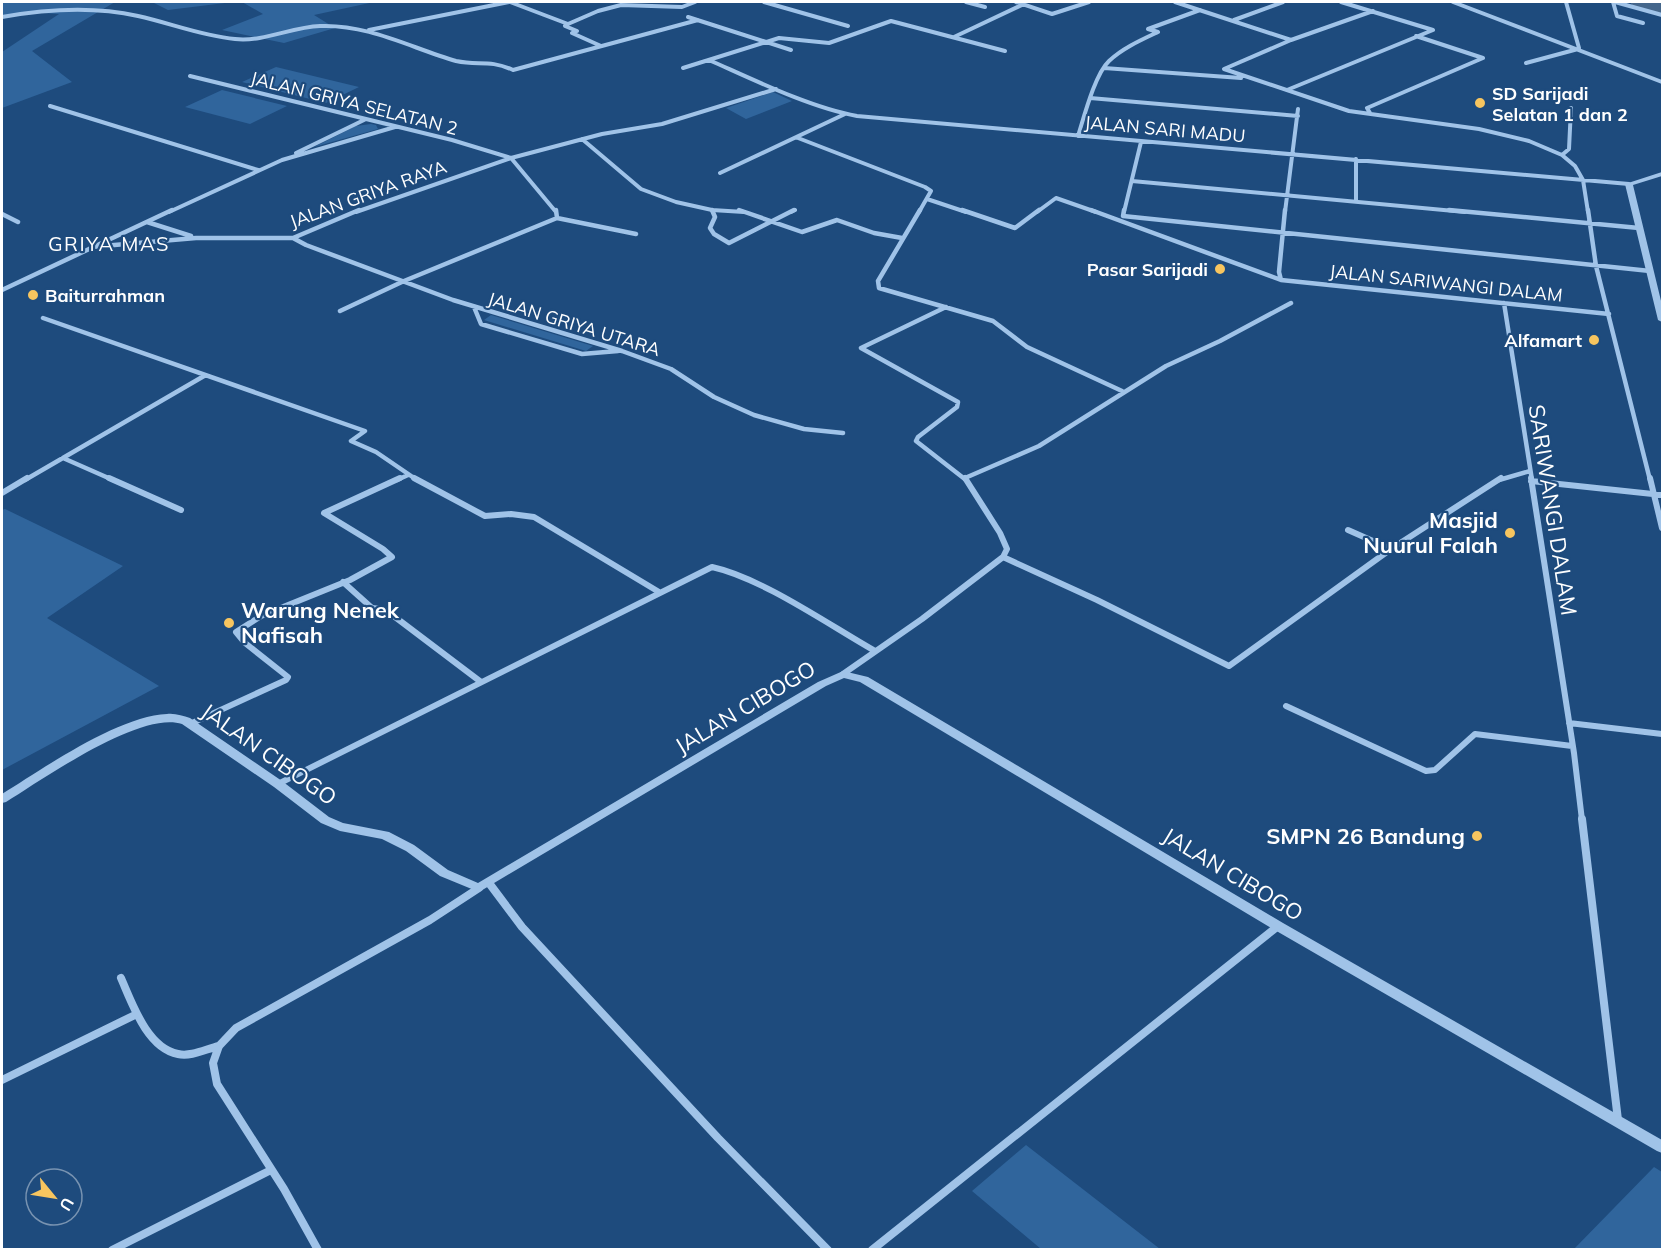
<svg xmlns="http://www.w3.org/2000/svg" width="1664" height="1251" viewBox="0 0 1664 1251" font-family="Mulish,sans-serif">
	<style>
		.green { fill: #30659c }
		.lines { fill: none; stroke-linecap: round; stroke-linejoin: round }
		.river { fill: #44668b; fill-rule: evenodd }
		.minor-far3 { stroke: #a0c3e8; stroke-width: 4 }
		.minor-far2 { stroke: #a0c3e8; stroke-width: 4.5 }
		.minor-far1 { stroke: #a0c3e8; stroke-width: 6 }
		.minor { stroke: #a0c3e8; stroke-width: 8 }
		.tertiary { fill: #a0c3e8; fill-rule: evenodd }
		.poi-dot { fill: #f7c55f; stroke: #1e4b7d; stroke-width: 2 }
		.labels { text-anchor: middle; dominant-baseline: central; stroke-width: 4.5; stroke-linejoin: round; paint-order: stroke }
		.far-poi-label { font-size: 18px; font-weight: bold; fill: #fff; stroke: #1e4b7d; text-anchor: start }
		.far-street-label { font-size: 18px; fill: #fff; stroke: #1e4b7d }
		.far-neighbourhood-label { font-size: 20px; letter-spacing: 1.5px; fill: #fff; stroke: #1e4b7d }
		.street-label { font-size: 22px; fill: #fff; stroke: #1e4b7d }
		.poi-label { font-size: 22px; font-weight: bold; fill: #fff; stroke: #1e4b7d; text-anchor: end }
	</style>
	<rect width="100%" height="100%" fill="#1e4b7d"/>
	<path class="green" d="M 2,2 L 115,2 L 32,51 L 72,82 L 2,108 L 2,52 L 59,14 L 27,12 L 2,17 Z
		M 152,2 L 233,2 L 168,10 Z
		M 242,2 L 374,2 L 314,15 L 335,28 L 284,43 L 222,30 L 263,14 Z
		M 276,67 L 359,87 L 326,103 L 242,82 Z
		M 222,90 L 287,106 L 250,124 L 185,107 Z
		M 773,92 L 792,101 L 746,119 L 726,108 Z
		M 371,124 L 376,125 L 378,129 L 314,147 L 356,126 Z
		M 491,315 L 593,346 L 586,351 L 484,320 Z
		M 5,509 L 123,566 L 47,618 L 159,686 L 2,770 L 2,510 Z
		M 1026,1145 L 1160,1249 L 1041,1249 L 972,1191 Z
		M 1654,1167 L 1662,1172 L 1662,1249 L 1574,1249 Z"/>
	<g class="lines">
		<path class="river" d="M 1630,2 L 1662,2 L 1662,13 L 1634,8 Z"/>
		<path class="minor-far3" d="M 510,2 L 568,24 L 565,26 L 577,31 L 572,33 L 601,46
			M 764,2 L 848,26
			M 966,2 L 985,7
			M 1016,2 L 1052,14 L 1089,2
			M 1175,2 L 1291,40
			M 1453,2 L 1662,82
			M 1566,2 L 1579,48
			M 1613,2 L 1617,16 L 1643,23
			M 1615,2 L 1662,15
			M 1373,11 L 1291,40 L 1224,69 L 1349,111 L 1479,129 L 1529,141 L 1562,155 L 1575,166 L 1583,180 L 1588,212
			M 2,17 C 47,9 93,6 138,16 C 170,23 202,36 235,39 C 265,42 291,27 320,26 C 368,24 411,48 456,61 C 479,66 488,59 513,70 L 698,20
			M 688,17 L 791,50
			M 1234,20 L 1283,2
			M 568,24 L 598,11 L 621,5 L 682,7 L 695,2
			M 369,30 L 509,2
			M 1416,36 L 1483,58
			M 954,37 L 1024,4
			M 709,60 C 752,79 811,108 857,116 L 1629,184
			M 1526,63 L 1578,49
			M 683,68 L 779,38 L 829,43 L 891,21 L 1005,51
			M 1104,68 L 1241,78
			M 190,76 L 452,140 L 511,158
			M 1287,90 L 1433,30 L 1341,2
			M 1090,98 L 1298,116
			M 50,106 L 258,170
			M 1370,113 L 1367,108 L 1483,58
			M 1078,136 C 1084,117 1095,74 1109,61 C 1123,48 1141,40 1158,32 L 1148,29 L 1200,10
			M 798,138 L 925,187 L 931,191 L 919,212
			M 582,139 L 641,189 L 676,202 L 712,210 L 744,212
			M 296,153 L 364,120
			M 1562,155 L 1569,149 L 1571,108
			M 511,158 L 556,212
			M 1356,159 L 1356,202
			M 720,173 L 845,114
			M 1132,181 L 1465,212
			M 927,199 L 966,212
			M 169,212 L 282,160 L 395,127
			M 356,212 L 511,158 L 602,134 L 662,124 L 776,89
			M 791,212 L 795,210
			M 1037,212 L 1056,198 L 1096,212
			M 1124,212 L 1141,142
			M 1285,212 L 1298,109"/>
		<path class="minor-far2" d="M 712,210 L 715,217 L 710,228 L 714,234 L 729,243 L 794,210
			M 739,210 L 802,232 L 837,220 L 874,233 L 902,238
			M 920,210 L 878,281 L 879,288 L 993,321 L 1027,347 L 1122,391
			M 962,210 L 1015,228 L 1039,210
			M 1091,210 L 1281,280 L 1609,314
			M 1124,210 L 1123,216 L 1650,271
			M 1449,210 L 1639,228
			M 1588,210 L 1596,266 L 1650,480
			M 2,214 L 18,222
			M 557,218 L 636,234
			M 147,222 L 191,236
			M 293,238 L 306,245 L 453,300 L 622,351 L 671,369 L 714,397 L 754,415 L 804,429 L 843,433
			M 91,247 L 196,238 L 293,238 L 359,210
			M 1281,280 L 1279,272 L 1285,210
			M 2,290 L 172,210
			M 1504,303 L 1532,480
			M 474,307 L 481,324 L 582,354 L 618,351
			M 946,307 L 861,348 L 958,402 L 957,407 L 918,437 L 916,441 L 966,480
			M 340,311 L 404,281 L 557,218 L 556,210
			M 43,318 L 365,431 L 351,441 L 376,452 L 417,480
			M 63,458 L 113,480
			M 965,478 L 1039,446 L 1166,366 L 1220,341 L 1291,303
			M 25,480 L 204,376
			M 397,480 L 408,475
			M 1499,480 L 1530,471"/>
		<path class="minor-far1" d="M 109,478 L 181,510
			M 414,478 L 485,516 L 511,514 L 534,517 L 659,592
			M 1531,478 L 1574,753 L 1582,820
			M 1650,478 L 1662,528
			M 1531,481 L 1662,495
			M 2,493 L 27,478
			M 1348,530 L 1391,549 L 1501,478
			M 1003,557 L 1097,600 L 1229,666 L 1391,549
			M 343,582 L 372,608 L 381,609 L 395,617 L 481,682
			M 843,674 L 922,619 L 1003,557 L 1007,549 L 1000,533 L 965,478
			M 1286,706 L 1426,771 L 1435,770 L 1475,734 L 1572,746
			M 1569,723 L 1662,734
			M 190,724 L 286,680 L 288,677 L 245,643 L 236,632 L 261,616 L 350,580 L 392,557 L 383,549 L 324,513 L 400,478
			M 278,784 L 712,567 C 762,578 829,625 875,651"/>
		<path class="minor" d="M 1582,819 L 1618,1120
			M 489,883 L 522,927 L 718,1138 L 828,1250
			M 121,978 C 132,1003 147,1048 178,1054 C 191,1057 206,1049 219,1046
			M 2,1080 L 137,1014
			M 112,1250 L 271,1170
			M 318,1250 L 284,1189 L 217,1084 L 213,1063 L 219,1046 L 236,1028 L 430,920 L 479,888
			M 872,1250 L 1278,926"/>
		<path class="tertiary" d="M 1662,172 L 1662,176 L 1633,185 L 1662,305 L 1662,322 L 1658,320 L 1625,184 Z
			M 843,671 L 868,677 L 1283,923 L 1662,1140 L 1662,1153 L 1657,1151 L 1273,929 L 860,682 L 844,678 L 826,686 L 479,892 L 440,876 L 406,851 L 382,839 L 340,831 L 321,823 L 274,787 L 182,724 C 141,710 43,779 6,802 L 2,803 L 2,794 C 44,768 118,716 167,714 C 175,713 183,716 190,718 L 282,781 L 329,817 L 343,823 L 389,832 L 414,845 L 448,870 L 478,883 L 818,682 Z"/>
	</g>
	<g class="poi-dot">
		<circle cx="1480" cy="103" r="6"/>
		<circle cx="1220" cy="269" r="6"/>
		<circle cx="33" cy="295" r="6"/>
		<circle cx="1594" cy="340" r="6"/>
		<circle cx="1510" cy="533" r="6"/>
		<circle cx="229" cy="623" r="6"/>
		<circle cx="1477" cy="836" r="6"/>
	</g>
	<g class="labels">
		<g class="far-poi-label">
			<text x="1492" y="93">SD Sarijadi<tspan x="1492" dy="21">Selatan 1 dan 2</tspan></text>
			<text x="1208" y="269" text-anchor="end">Pasar Sarijadi</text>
			<text x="45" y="295">Baiturrahman</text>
			<text x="1582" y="340" text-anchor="end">Alfamart</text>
		</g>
		<g class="far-street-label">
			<text transform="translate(354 103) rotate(14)">JALAN GRIYA SELATAN 2</text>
			<text transform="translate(1165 129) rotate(5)">JALAN SARI MADU</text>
			<text transform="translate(368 194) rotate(-20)">JALAN GRIYA RAYA</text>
			<text transform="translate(1446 283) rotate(6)">JALAN SARIWANGI DALAM</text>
			<text transform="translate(574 324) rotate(17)">JALAN GRIYA UTARA</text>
		</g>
		<g class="far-neighbourhood-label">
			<text x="109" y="243">GRIYA MAS</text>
		</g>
		<g class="street-label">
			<text transform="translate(1553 510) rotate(81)">SARIWANGI DALAM</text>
			<text transform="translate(745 707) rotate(-31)">JALAN CIBOGO</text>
			<text transform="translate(269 754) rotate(35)">JALAN CIBOGO</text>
			<text transform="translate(1233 874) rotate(31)">JALAN CIBOGO</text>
		</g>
		<g class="poi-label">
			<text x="1498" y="520">Masjid<tspan x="1498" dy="25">Nuurul Falah</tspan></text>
			<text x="241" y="610" text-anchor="start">Warung Nenek<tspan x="241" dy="25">Nafisah</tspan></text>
			<text x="1465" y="836">SMPN 26 Bandung</text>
		</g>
	</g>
	<rect width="1664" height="1251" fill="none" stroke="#ffffff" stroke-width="6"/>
	<g transform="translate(54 1197) rotate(120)"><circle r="28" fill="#1e4b7d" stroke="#7893b1" stroke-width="1.5"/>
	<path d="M0-4.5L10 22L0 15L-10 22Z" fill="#f7c55f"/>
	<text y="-9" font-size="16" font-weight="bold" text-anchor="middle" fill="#ffffff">U</text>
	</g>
</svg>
